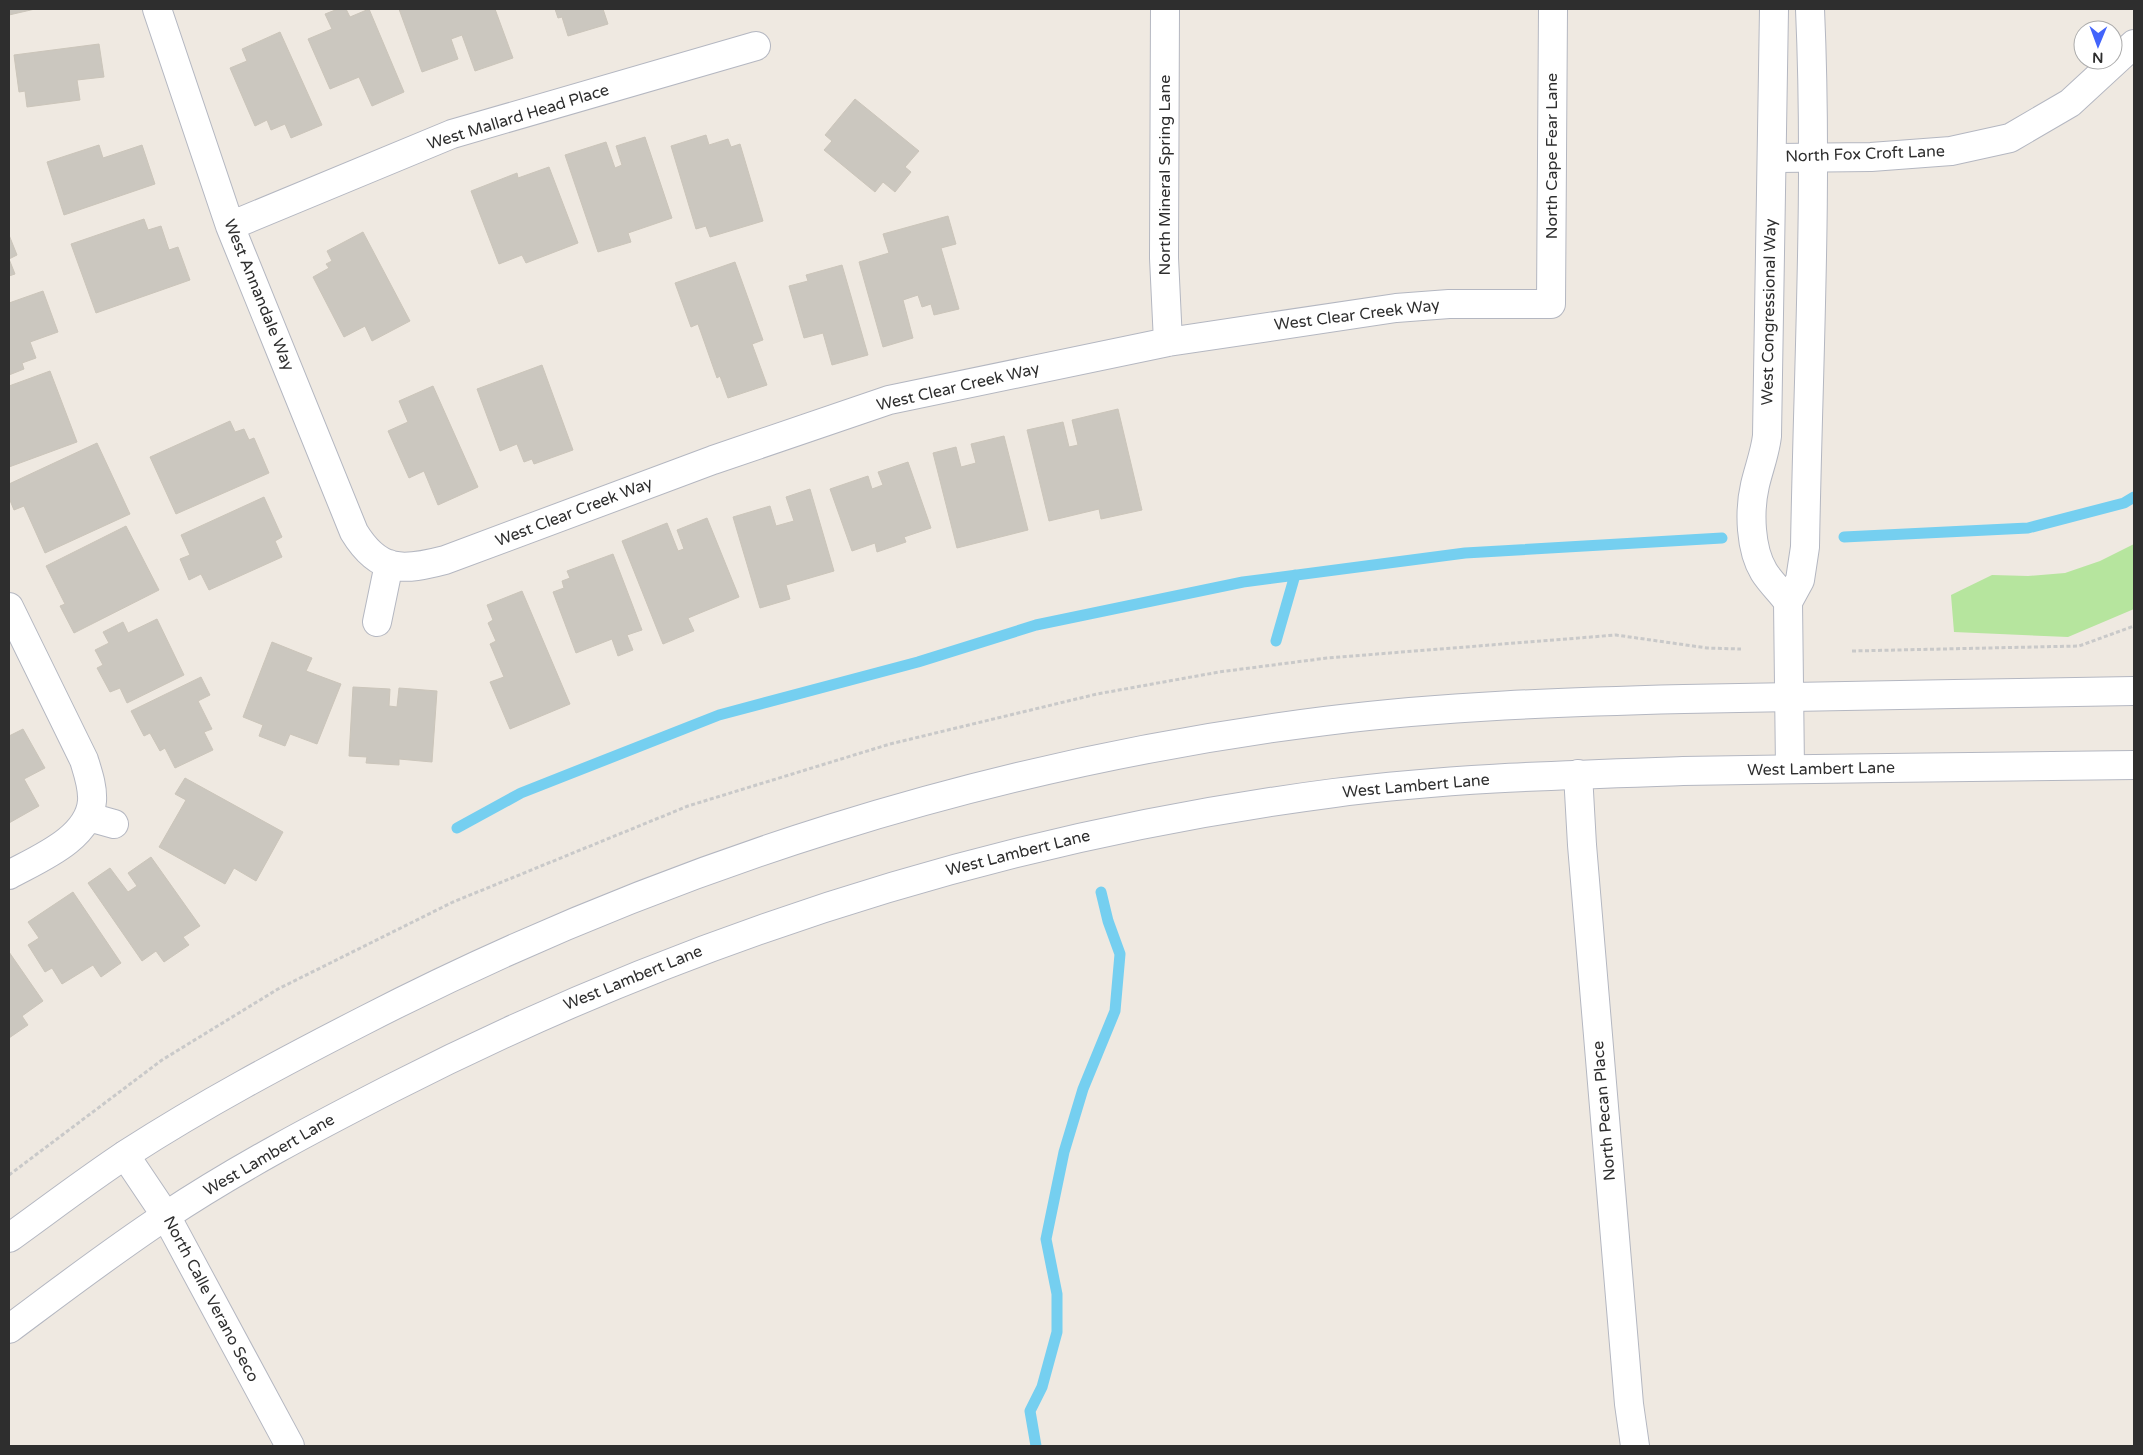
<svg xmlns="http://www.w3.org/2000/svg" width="2143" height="1455" viewBox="0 0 2143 1455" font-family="'Varela Round',sans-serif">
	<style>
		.green { fill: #b6e59e }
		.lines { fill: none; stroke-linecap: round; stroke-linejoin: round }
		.stream { stroke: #75cff0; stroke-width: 11 }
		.building { fill: #cbc7bf; stroke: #cbc5ba }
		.minor-casing { stroke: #b4b7c1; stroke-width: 30 }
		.tertiary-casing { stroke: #b4b7c1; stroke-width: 30 }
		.secondary-casing { stroke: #b4b7c1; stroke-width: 30 }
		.path { stroke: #c9c9c9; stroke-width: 3; stroke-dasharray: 4 2.5; stroke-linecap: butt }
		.minor { stroke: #fff; stroke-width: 28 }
		.tertiary { stroke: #fff; stroke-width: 28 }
		.secondary { stroke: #fff; stroke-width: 28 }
		.labels { text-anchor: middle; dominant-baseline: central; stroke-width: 4; stroke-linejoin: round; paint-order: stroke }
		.street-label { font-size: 16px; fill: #2e2e2e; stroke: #fff }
	</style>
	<rect width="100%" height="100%" fill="#efe9e1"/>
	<path class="green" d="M 2134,544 L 2134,609 L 2068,637 L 1954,632 L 1951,595 L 1992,575 L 2028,576 L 2065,573 L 2100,561 Z"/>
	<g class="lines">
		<path class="stream" d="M 1844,537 L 2028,528 L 2124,503 L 2134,497
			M 1276,641 L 1295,575
			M 457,828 L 521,793 L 719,715 L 918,662 L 1036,625 L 1243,582 L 1465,553 L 1722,538
			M 1036,1446 L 1030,1411 L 1042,1387 L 1057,1332 L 1057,1294 L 1046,1239 L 1064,1152 L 1083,1089 L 1115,1011 L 1120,954 L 1108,921 L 1101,892"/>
	</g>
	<path class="building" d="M 9,9 L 35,9 L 9,15 Z
		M 338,9 L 346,9 L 350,17 L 369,9 L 404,92 L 372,106 L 359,77 L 330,89 L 308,39 L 332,29 L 325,14 Z
		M 399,9 L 495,9 L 513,58 L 475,71 L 462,35 L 451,39 L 458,59 L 422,72 Z
		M 555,9 L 603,9 L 608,24 L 568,36 L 562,17 L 558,18 Z
		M 280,32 L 322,125 L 291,138 L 285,124 L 271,130 L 267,120 L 255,126 L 230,68 L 247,61 L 242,49 Z
		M 99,44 L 104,77 L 77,80 L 80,100 L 27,107 L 25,91 L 19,92 L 14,55 Z
		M 855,99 L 919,151 L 905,167 L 911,172 L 895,192 L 883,182 L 875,192 L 824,150 L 832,141 L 825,135 Z
		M 706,135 L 709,145 L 728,139 L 731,147 L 740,144 L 763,221 L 710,237 L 706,226 L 696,229 L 671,146 Z
		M 645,137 L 672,218 L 628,233 L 631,242 L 598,252 L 565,155 L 606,142 L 615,168 L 622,165 L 616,146 Z
		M 99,145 L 103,158 L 142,145 L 155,184 L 64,215 L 47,162 Z
		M 549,167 L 578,243 L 526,263 L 522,255 L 499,264 L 471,191 L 517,173 L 518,178 Z
		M 948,216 L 956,244 L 941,248 L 959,309 L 934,315 L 931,304 L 922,307 L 918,295 L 903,300 L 913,338 L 883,347 L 859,262 L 889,253 L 883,234 Z
		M 144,219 L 148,230 L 161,226 L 169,250 L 178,247 L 190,280 L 96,313 L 71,244 Z
		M 363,232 L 410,321 L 372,341 L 365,326 L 344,337 L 313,277 L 329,268 L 326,264 L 332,261 L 327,251 Z
		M 9,235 L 17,255 L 9,259 Z
		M 9,259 L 15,274 L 9,276 Z
		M 735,262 L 763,340 L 752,344 L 767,385 L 728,398 L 720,376 L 717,378 L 698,324 L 691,327 L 675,283 Z
		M 842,265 L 868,355 L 832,365 L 823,333 L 804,338 L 789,286 L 808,281 L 806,275 Z
		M 43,291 L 58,332 L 30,342 L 36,358 L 22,363 L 24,369 L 9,375 L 9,303 Z
		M 542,365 L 573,450 L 534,464 L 532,459 L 524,462 L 517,444 L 500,451 L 477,389 Z
		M 50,371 L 77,442 L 9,467 L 9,386 Z
		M 433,386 L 478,487 L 438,505 L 424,471 L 409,478 L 388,431 L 408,422 L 399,401 Z
		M 1118,409 L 1142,510 L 1101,519 L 1099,509 L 1049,521 L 1027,430 L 1063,422 L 1069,447 L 1078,445 L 1072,420 Z
		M 230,421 L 235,432 L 244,429 L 249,440 L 254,438 L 269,473 L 176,514 L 150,457 Z
		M 1004,436 L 1028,530 L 957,548 L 933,453 L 956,447 L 961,467 L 976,463 L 971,444 Z
		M 97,443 L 130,514 L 45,553 L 24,506 L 14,510 L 9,498 L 9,484 Z
		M 908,462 L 931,528 L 904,537 L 906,542 L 877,552 L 875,543 L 852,551 L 830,489 L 868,476 L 872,489 L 883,485 L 878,472 Z
		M 810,489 L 834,571 L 786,585 L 790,599 L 760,608 L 733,517 L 770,506 L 776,526 L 794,521 L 786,497 Z
		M 264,497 L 282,537 L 275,541 L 282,557 L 209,590 L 201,574 L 189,580 L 180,559 L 190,555 L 181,535 Z
		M 707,518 L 739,597 L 688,618 L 694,631 L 663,644 L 622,541 L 667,523 L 678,551 L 684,549 L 677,530 Z
		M 126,526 L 159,590 L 74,633 L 60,606 L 65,604 L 46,566 Z
		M 613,554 L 642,630 L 627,635 L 633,650 L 618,656 L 612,639 L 576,653 L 553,592 L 564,588 L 562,581 L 570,578 L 567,571 Z
		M 522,591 L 570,704 L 510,729 L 490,682 L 504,677 L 490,644 L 496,641 L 488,623 L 493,620 L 487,605 Z
		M 157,619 L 184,675 L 127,703 L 120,688 L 110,692 L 97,668 L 103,665 L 95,650 L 109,643 L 103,632 L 123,622 L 128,633 Z
		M 272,642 L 312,658 L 306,671 L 341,684 L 317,744 L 290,734 L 285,746 L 259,736 L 263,725 L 243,717 Z
		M 201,677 L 210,695 L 198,701 L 212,729 L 204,732 L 213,750 L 175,768 L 165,748 L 160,751 L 150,733 L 144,736 L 131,711 Z
		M 353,687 L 390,689 L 389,706 L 397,707 L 399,688 L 437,691 L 432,762 L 399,759 L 399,765 L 366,763 L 367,757 L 349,756 Z
		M 23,729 L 45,768 L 24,779 L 39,806 L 9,823 L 9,736 Z
		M 185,778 L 283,832 L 256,881 L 234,868 L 225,884 L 159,847 L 186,800 L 175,794 Z
		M 151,857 L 200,926 L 183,937 L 189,945 L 164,962 L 156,951 L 142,961 L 88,883 L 110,868 L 128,892 L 137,886 L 128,873 Z
		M 73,892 L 121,963 L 101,977 L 93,965 L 62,984 L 52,968 L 45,972 L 28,945 L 39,938 L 28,922 Z
		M 9,952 L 43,1001 L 22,1016 L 28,1025 L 9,1038 Z"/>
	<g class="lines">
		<defs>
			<path id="minor" d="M 157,9 L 230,226 L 354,532 C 379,573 403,571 445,560 L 713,460 L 889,400 L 1168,342 L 1396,308 L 1449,304 L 1551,304 L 1553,9
				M 1165,9 L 1164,258 L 1168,342
				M 1772,158 L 1871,157 L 1951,151 L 2010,138 L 2070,103 L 2134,44
				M 230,226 L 452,134 L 756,46
				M 9,607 L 84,760 C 88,773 93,787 92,801 C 89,839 38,859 9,875
				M 377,622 L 389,564
				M 1578,774 L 1582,845 L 1629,1404 L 1635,1446
				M 89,817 L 114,824
				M 125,1155 L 166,1216 L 290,1446"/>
			<path id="tertiary" d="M 1774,9 L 1767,436 C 1765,453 1759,468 1755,485 C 1749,511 1750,549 1764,572 C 1771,583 1781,592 1788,602
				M 1790,769 L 1788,602 L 1800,580 L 1805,547 C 1808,368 1818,188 1810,9"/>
			<path id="secondary" d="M 9,1238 C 48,1210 87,1180 128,1153 C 204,1104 283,1062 363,1021 C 664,866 989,763 1325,721 C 1444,706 1564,702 1684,699 C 1834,695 1984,694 2134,691
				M 9,1329 C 60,1291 111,1252 164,1217 C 236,1169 314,1128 390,1089 C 687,937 1003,836 1334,793 C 1449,778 1566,775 1683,771 C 1833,768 1984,767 2134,765"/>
		</defs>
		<use href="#minor" class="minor-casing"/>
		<use href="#tertiary" class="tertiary-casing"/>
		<use href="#secondary" class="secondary-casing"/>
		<path class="path" d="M 1852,651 L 2079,646 L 2134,626
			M 9,1175 L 162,1060 L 278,989 L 453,902 L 688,806 L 890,744 L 1097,694 L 1219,672 L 1327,658 L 1616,635 L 1707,648 L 1741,649"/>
		<use href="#minor" class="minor"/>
		<use href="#tertiary" class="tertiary"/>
		<use href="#secondary" class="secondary"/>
	</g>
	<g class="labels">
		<g class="street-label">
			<text transform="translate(518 117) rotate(-17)">West Mallard Head Place</text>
			<text transform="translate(1865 154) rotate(-2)">North Fox Croft Lane</text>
			<text transform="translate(1552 156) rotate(-90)">North Cape Fear Lane</text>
			<text transform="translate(1165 175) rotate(-90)">North Mineral Spring Lane</text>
			<text transform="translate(259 295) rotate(68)">West Annandale Way</text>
			<text transform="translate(1769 312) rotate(-89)">West Congressional Way</text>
			<text transform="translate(1357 315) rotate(-7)">West Clear Creek Way</text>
			<text transform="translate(958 387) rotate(-13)">West Clear Creek Way</text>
			<text transform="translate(574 512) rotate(-21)">West Clear Creek Way</text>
			<text transform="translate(1821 769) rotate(-1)">West Lambert Lane</text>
			<text transform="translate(1416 786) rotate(-5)">West Lambert Lane</text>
			<text transform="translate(1018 853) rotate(-14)">West Lambert Lane</text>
			<text transform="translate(633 978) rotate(-22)">West Lambert Lane</text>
			<text transform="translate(1604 1111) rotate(-95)">North Pecan Place</text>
			<text transform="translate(269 1155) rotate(-30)">West Lambert Lane</text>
			<text transform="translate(211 1299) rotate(62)">North Calle Verano Seco</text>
		</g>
	</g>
	<rect width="2143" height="1455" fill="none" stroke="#2e2e2e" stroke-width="20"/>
	<g transform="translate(2098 45) rotate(181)"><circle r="24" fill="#ffffff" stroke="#ababab"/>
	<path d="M0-4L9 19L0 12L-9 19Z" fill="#4264fb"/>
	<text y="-8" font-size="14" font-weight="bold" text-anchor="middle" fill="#2e2e2e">N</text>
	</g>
</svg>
